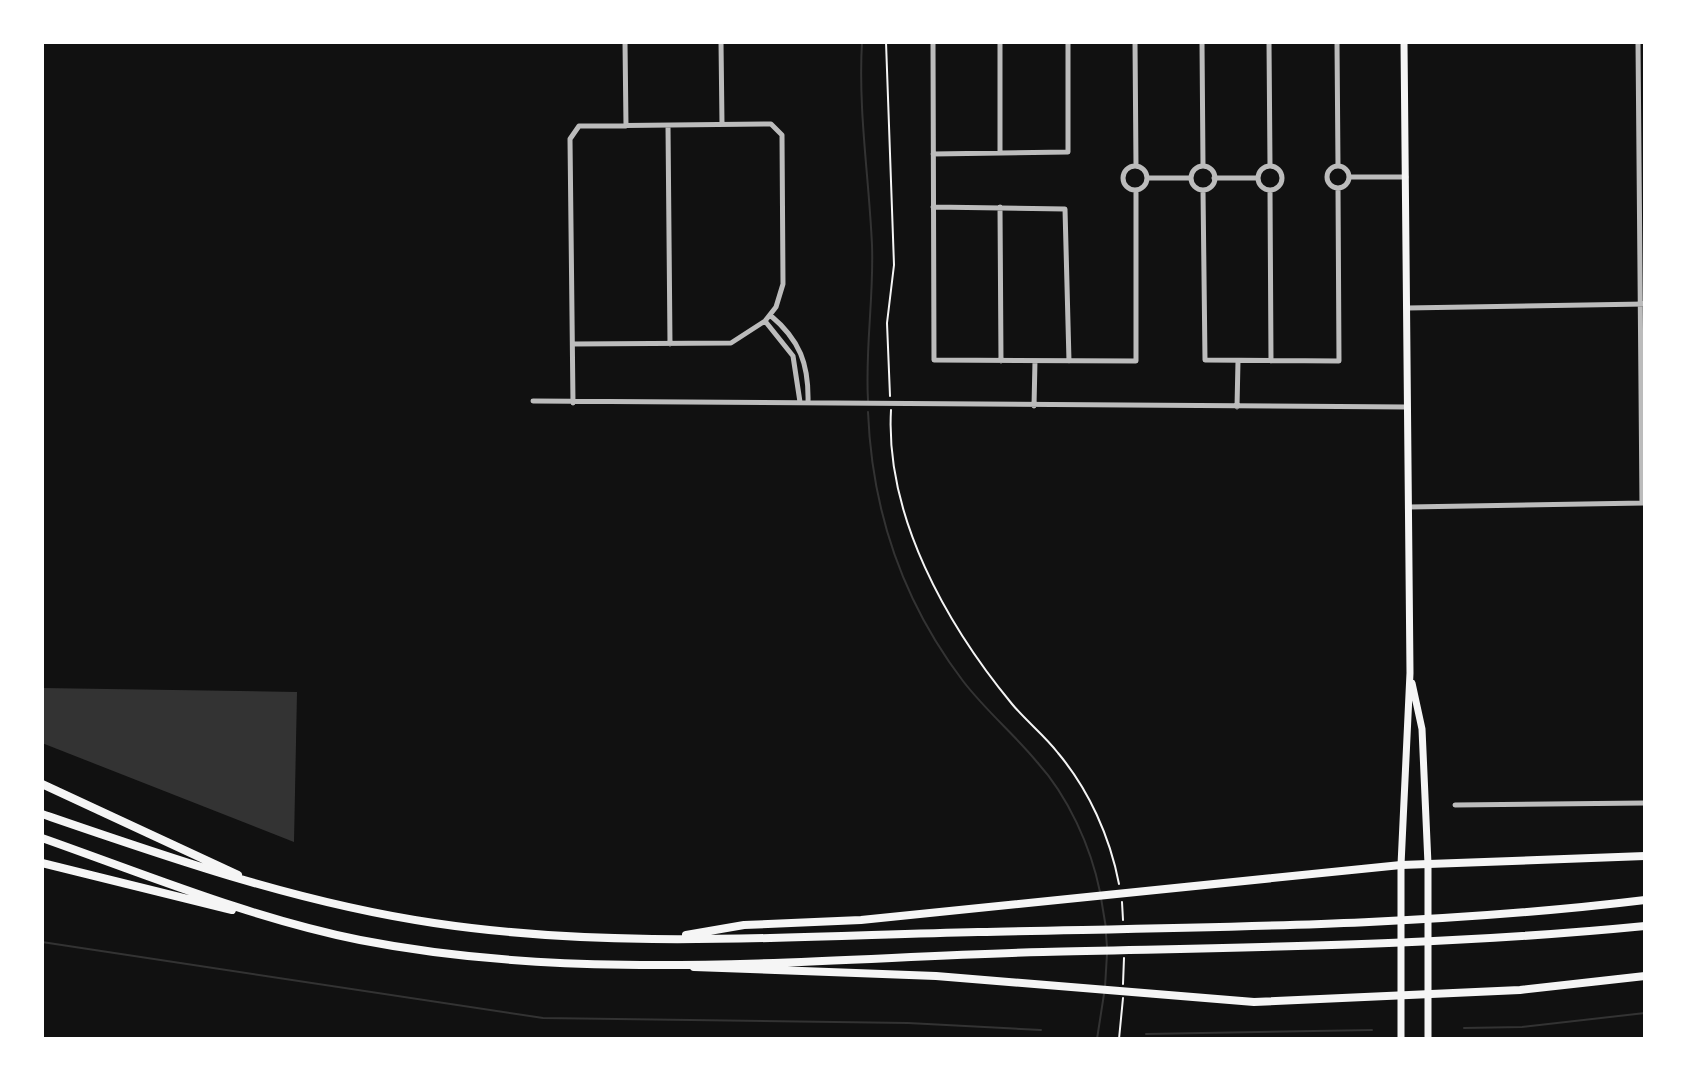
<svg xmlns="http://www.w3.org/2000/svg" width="1687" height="1081" viewBox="0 0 1687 1081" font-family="Jost,sans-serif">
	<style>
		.water { fill: #333 }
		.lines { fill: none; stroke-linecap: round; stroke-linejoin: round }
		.stream { stroke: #333; stroke-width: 2 }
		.path { stroke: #f5f5f5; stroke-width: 2 }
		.minor { stroke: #bcbcbc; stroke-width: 5 }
		.secondary { stroke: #f5f5f5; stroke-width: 7 }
		.primary { stroke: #f5f5f5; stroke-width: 7 }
		.motorway { stroke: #f5f5f5; stroke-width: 8 }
	</style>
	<rect width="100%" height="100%" fill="#111"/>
	<path class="water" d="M 42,688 L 297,692 L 294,842 L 42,743 Z"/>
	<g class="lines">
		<path class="stream" d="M 862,42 C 858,111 869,177 872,245 C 874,297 865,348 868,400
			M 868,412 C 872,511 903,602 963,681 C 986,711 1014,734 1037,762 C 1068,796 1091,847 1100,892
			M 1101,898 L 1106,928
			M 1106,934 L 1107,947
			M 42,942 L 543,1018 L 908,1023 L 1041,1030
			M 1105,987 L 1107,954
			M 1464,1028 L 1522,1027 L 1645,1013
			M 1146,1034 L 1372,1030
			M 1097,1039 L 1104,994"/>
		<path class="path" d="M 886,42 L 894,265 L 887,323 L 890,396
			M 891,410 C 885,516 947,625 1012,704 C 1026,721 1044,735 1058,753 C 1089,790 1110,837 1119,884
			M 1122,902 L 1123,920
			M 1123,984 L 1124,958
			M 1119,1039 L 1123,998"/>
		<path class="minor" d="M 625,42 L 626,126
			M 721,42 L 722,124
			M 933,42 L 934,360 L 1136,361 L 1136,190
			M 1000,42 L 1000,153
			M 1135,42 L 1136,166
			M 1202,42 L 1203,166
			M 1269,42 L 1270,166
			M 1337,42 L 1338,166
			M 1638,42 L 1642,503
			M 668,126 L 670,344
			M 933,154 L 1068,152 L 1068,42
			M1327 177a11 11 0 1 1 22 0a11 11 0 1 1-22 0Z
			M1191 178a12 12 0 1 1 24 0a12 12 0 1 1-24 0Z
			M1258 178a12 12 0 1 1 24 0a12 12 0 1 1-24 0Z
			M1123 178a12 12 0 1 1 24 0a12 12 0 1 1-24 0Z
			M 1349,177 L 1406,177
			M 1148,178 L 1191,178
			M 1214,178 L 1258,178
			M 1203,190 L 1205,360 L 1339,361 L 1338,188
			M 1270,190 L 1271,361
			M 933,207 L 1065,209 L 1069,361
			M 1000,207 L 1001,361
			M 1407,308 L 1645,304
			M 770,315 C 800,340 809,364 808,403
			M 765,321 L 793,356 L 800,402
			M 573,344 L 731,343 L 765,321 L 776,307 L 783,284 L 782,135 L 771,124 L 579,126 L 570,139 L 573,403
			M 533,401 L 1407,407
			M 1034,406 L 1035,361
			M 1237,407 L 1238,361
			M 1409,507 L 1644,503
			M 1455,805 L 1645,803"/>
		<path class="secondary" d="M 1412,683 L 1422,729 L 1428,864
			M 1401,865 L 1410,673 L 1404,42"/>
		<path class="primary" d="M 1428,864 L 1428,1039
			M 1401,1039 L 1401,865"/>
		<path class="motorway" d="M 42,784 L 238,875
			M 42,814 C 170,858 299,903 434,923 C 614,950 797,936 978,932 C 1201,927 1424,927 1645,900
			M 42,838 C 147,875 251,918 360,940 C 584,984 816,958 1043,952 C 1246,947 1442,946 1645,926
			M 42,863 L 232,910
			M 686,935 L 744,925 L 861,920 L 1401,865 L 1645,856
			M 694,967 L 936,976 L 1254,1002 L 1520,990 L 1645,976"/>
	</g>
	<rect width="1687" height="1081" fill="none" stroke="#ffffff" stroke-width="88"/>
</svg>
